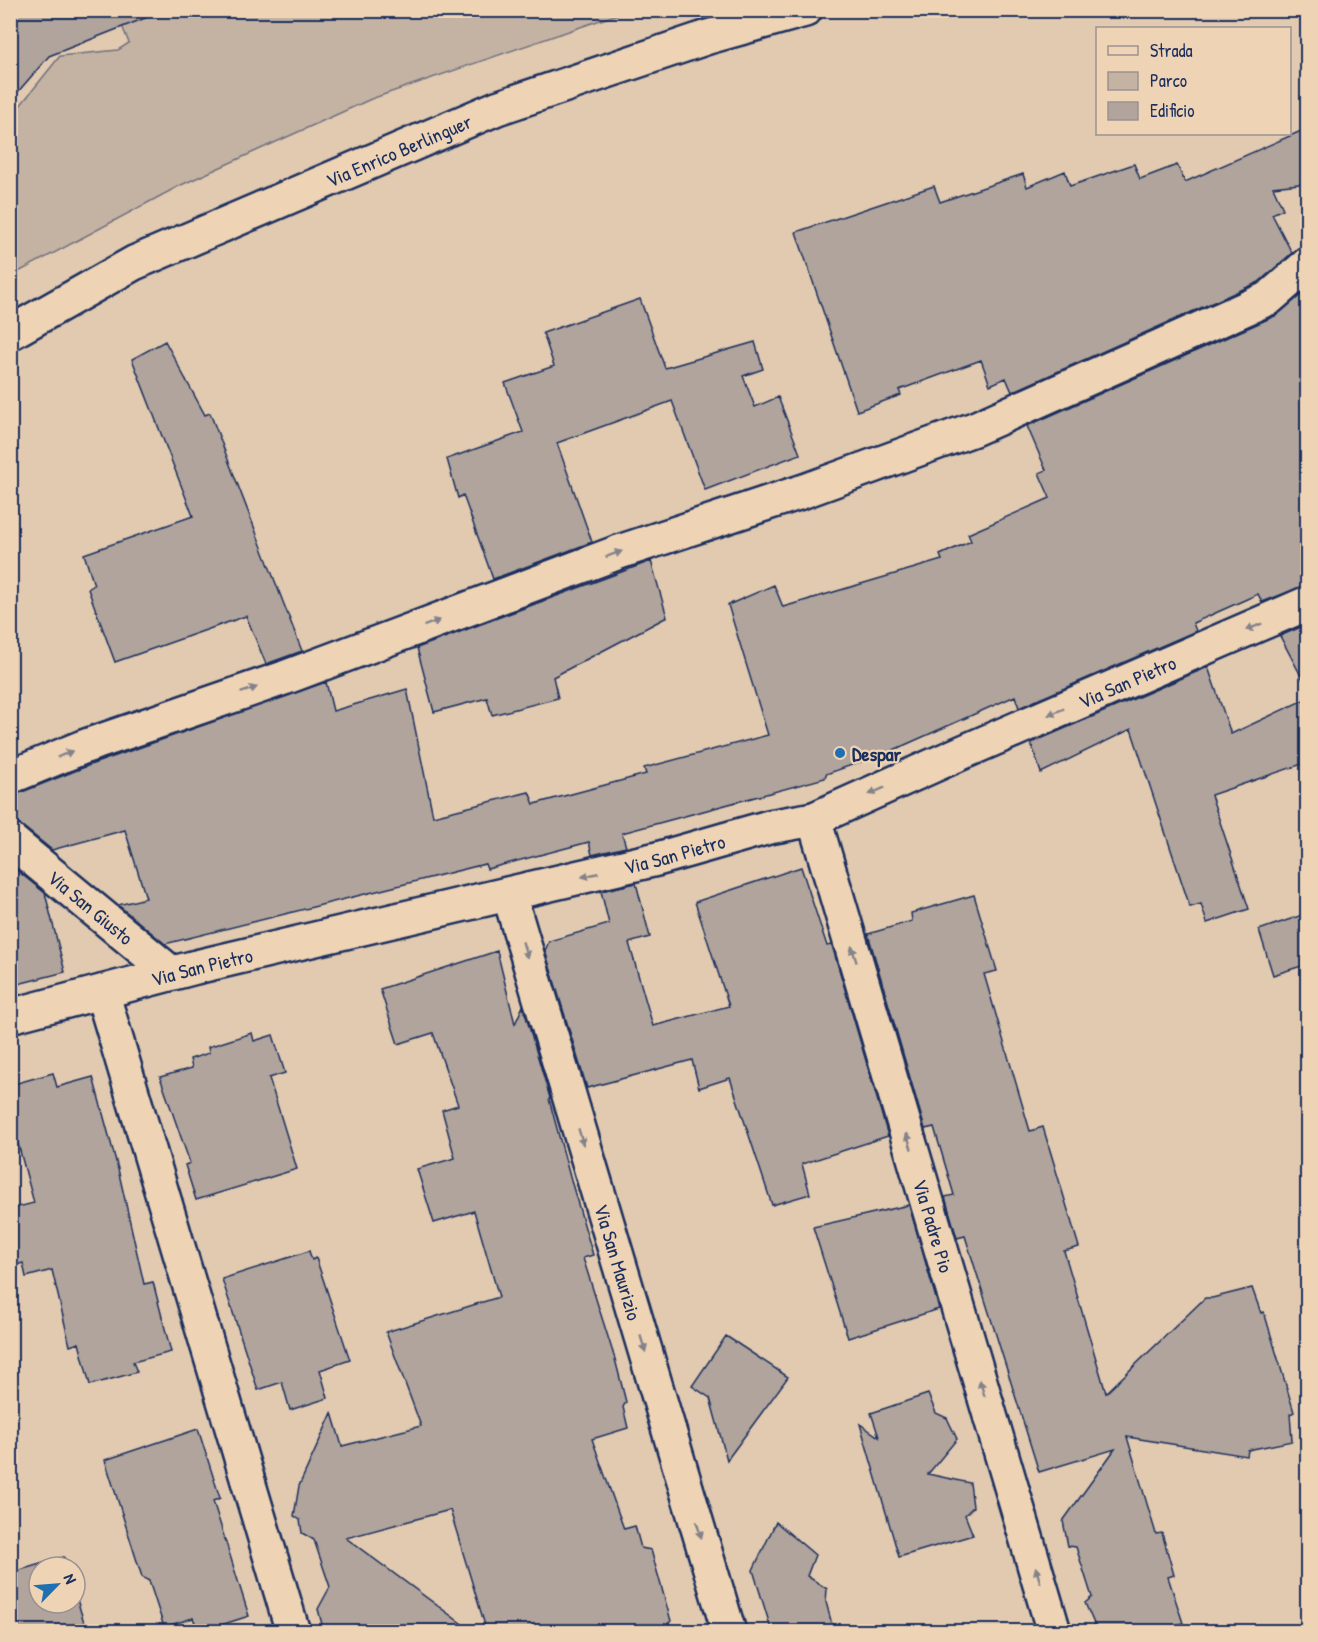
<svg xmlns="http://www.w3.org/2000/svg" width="1318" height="1642" viewBox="0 0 1318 1642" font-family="'Patrick Hand',sans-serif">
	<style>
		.green { fill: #c4b3a3; stroke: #707180; stroke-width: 1.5 }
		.building { fill: #b0a49c; stroke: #1b2f5e; stroke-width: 1.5 }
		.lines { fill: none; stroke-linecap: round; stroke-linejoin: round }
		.street-casing { stroke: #1b2f5e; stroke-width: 38 }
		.secondary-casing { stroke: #1b2f5e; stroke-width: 38 }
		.street { stroke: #eed4b5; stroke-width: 33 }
		.secondary { stroke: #eed4b5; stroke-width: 33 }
		.oneway { fill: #84828a }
		.poi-dot { fill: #1f6fb2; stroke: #eed4b5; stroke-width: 2 }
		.labels { text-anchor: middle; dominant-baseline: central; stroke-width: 4.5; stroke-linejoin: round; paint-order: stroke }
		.street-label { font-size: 20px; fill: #1b2f5e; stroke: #eed4b5 }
		.poi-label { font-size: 20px; font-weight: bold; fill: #1b2f5e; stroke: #eed4b5; text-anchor: start }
	</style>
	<rect width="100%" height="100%" fill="#e1cab0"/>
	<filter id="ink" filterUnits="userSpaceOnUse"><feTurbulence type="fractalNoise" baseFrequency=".0167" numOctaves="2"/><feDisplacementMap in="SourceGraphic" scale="12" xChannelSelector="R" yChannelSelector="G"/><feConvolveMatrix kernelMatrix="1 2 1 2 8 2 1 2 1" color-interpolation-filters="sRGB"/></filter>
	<g filter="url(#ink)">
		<path class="green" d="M 116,11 L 627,11 L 371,99 L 179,186 L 11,276 L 11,117 L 60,56 L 118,50 L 129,43 Z"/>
		<path class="building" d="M 10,10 L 157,10 L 158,13 L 49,56 L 10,101 Z
			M 1308,128 L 1308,183 L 1273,187 L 1283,209 L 1272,214 L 1292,253 L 1259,282 L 1012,392 L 1006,378 L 990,385 L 981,360 L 899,390 L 901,395 L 857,411 L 796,232 L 934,186 L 940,202 L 1023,174 L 1027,187 L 1065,171 L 1070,186 L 1134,164 L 1140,179 L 1177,165 L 1185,182 Z
			M 1308,289 L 1308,585 L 1262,602 L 1258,594 L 1193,623 L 1196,631 L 1019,708 L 1015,696 L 889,752 L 826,774 L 825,778 L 622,833 L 626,847 L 592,855 L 589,842 L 487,869 L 485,864 L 165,944 L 118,905 L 146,898 L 125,830 L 52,850 L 22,826 L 10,822 L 10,795 L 17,794 L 90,765 L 326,682 L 333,711 L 407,689 L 433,816 L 529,792 L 534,804 L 646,774 L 644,768 L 768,735 L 728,605 L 774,585 L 783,607 L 942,560 L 940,555 L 971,541 L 968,534 L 1050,498 L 1039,473 L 1046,470 L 1027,426 L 1277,315 Z
			M 640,299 L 665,368 L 755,342 L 763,369 L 743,376 L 755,407 L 778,397 L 800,454 L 705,490 L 672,401 L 557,443 L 592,542 L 493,579 L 463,495 L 458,498 L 447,459 L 523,432 L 505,383 L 554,366 L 543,333 Z
			M 165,341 L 205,415 L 210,413 L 302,651 L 266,664 L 246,616 L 115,662 L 88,589 L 94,585 L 84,554 L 193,516 L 132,359 Z
			M 651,561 L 667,617 L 553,677 L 558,698 L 492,715 L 487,698 L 434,712 L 417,648 Z
			M 1308,624 L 1308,689 L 1280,636 Z
			M 1208,667 L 1231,734 L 1308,698 L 1308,762 L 1211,795 L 1249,909 L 1207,923 L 1201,904 L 1190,907 L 1131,729 L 1041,773 L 1031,743 Z
			M 10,865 L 45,893 L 65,972 L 10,986 Z
			M 801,867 L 827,946 L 832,945 L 888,1136 L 802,1164 L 810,1194 L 772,1205 L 730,1078 L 699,1088 L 692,1060 L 587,1088 L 545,951 L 549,941 L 609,924 L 601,891 L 636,883 L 650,937 L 629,943 L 653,1026 L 729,1006 L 695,902 Z
			M 974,895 L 997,971 L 984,974 L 1030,1131 L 1043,1127 L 1079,1247 L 1064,1251 L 1106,1393 L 1205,1298 L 1212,1298 L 1252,1288 L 1261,1313 L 1264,1312 L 1294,1412 L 1290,1414 L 1292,1441 L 1248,1450 L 1247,1456 L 1127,1437 L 1156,1534 L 1162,1533 L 1174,1575 L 1168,1577 L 1183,1623 L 1179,1624 L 1181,1632 L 1107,1632 L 1095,1626 L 1085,1603 L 1092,1597 L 1076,1547 L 1068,1546 L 1063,1521 L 1115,1449 L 1039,1472 L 965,1236 L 957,1238 L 945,1197 L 954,1195 L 934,1127 L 925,1129 L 868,934 L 912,921 L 911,913 Z
			M 1308,913 L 1308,964 L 1273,975 L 1259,930 Z
			M 497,951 L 515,1024 L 523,1006 L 550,1098 L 549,1099 L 570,1177 L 593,1255 L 583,1258 L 615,1359 L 626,1402 L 623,1407 L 628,1428 L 592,1439 L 624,1529 L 635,1526 L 641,1548 L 651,1550 L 671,1621 L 657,1632 L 487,1632 L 450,1510 L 346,1538 L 473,1632 L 324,1632 L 318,1609 L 330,1587 L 314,1540 L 302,1533 L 300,1520 L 294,1516 L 299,1486 L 332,1413 L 342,1446 L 421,1426 L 386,1332 L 499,1297 L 474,1211 L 434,1223 L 417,1169 L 455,1158 L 442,1110 L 458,1105 L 433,1033 L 398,1044 L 380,989 Z
			M 252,1033 L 254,1041 L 273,1035 L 285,1073 L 269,1078 L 297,1169 L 196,1200 L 185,1165 L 190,1163 L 160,1077 L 192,1068 L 190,1059 L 209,1053 L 208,1047 Z
			M 53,1073 L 57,1087 L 93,1077 L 118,1169 L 144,1284 L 153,1282 L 171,1352 L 133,1362 L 137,1372 L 90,1385 L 79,1343 L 70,1346 L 52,1270 L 26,1277 L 23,1263 L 10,1267 L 10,1209 L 34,1203 L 16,1136 L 10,1135 L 10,1085 Z
			M 909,1205 L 939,1309 L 848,1338 L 813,1227 Z
			M 309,1251 L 312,1260 L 316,1258 L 350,1360 L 320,1370 L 328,1398 L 290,1410 L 282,1382 L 258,1390 L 222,1279 Z
			M 726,1336 L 788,1377 L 727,1460 L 710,1398 L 692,1386 Z
			M 928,1394 L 936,1413 L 947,1418 L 957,1439 L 928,1474 L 970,1483 L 973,1507 L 965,1515 L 973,1535 L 899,1557 L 860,1424 L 879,1437 L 871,1413 Z
			M 198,1429 L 220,1498 L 213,1501 L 249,1616 L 199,1632 L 193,1618 L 164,1627 L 149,1581 L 142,1577 L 105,1460 Z
			M 776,1522 L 815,1555 L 807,1576 L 827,1589 L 826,1602 L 834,1632 L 772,1632 L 753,1570 Z
			M 64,1557 L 67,1567 L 39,1567 L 39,1603 L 75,1603 L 75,1593 L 87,1632 L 10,1632 L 10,1573 Z"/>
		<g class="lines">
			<defs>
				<g id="street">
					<path d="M 10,777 L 83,747 L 284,678 L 619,552 L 804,491 L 974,429 L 1269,298 L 1308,264"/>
					<path id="s1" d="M 814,819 L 1054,1632"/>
					<path id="s2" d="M 10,840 L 171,973"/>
					<path id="s3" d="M 509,894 L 729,1632"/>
					<path d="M 102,992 L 293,1632"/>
					<path id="s4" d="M 10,1016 L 196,967 L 657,859 L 769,827 L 814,819 L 961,753 L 1308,603"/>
				</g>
				<g id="secondary">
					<path id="s5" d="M 10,333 L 134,263 L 497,108 L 708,37 L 805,10"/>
				</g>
			</defs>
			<use href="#street" class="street-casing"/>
			<use href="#secondary" class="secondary-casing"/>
			<use href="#street" class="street"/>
			<use href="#secondary" class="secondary"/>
		</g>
		<defs><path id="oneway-solid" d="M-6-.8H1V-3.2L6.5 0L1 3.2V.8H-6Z" transform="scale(1.5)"/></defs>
		<g class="oneway">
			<use href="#oneway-solid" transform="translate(614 554) rotate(-20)"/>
			<use href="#oneway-solid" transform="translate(432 623) rotate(-20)"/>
			<use href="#oneway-solid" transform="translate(1254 627) rotate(157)"/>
			<use href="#oneway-solid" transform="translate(249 690) rotate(-19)"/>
			<use href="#oneway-solid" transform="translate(1056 712) rotate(157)"/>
			<use href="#oneway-solid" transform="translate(65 754) rotate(-23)"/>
			<use href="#oneway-solid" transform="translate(877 791) rotate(156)"/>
			<use href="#oneway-solid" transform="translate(590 875) rotate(167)"/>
			<use href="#oneway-solid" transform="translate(525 950) rotate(73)"/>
			<use href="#oneway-solid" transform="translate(854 954) rotate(-107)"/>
			<use href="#oneway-solid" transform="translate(581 1137) rotate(73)"/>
			<use href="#oneway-solid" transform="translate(909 1141) rotate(-107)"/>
			<use href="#oneway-solid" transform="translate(643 1344) rotate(73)"/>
			<use href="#oneway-solid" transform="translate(982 1388) rotate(-107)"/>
			<use href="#oneway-solid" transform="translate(699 1530) rotate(73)"/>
			<use href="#oneway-solid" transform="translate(1038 1575) rotate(-107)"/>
		</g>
	</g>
	<circle class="poi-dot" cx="840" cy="753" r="6"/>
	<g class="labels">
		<g class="street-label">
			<text stroke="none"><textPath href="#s5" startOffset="430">Via Enrico Berlinguer</textPath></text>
			<text stroke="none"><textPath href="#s4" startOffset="1170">Via San Pietro</textPath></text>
			<text stroke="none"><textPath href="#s4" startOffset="684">Via San Pietro</textPath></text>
			<text stroke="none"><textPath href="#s2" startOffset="105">Via San Giusto</textPath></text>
			<text stroke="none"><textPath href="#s4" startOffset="198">Via San Pietro</textPath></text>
			<text stroke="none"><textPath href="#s1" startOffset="424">Via Padre Pio</textPath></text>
			<text stroke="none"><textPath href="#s3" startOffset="384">Via San Maurizio</textPath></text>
		</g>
		<g class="poi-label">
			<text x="852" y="753">Despar</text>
		</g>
	</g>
	<rect width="1318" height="1642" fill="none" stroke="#eed4b5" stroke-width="36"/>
	<rect x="18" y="18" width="1282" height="1606" fill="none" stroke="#1b2f5e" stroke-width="2" filter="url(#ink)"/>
	<rect x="1096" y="27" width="195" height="108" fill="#eed4b5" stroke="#9a9292" stroke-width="1.5"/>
	<rect x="1108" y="46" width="30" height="9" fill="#eed4b5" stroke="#9a9292" stroke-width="1.5"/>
	<text x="1150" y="57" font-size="18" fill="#1b2f5e">Strada</text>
	<rect x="1108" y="72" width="30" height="18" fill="#c4b3a3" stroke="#9a9292" stroke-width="1.5"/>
	<text x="1150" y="87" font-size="18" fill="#1b2f5e">Parco</text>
	<rect x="1108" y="102" width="30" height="18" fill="#b0a49c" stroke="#9a9292" stroke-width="1.5"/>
	<text x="1150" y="117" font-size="18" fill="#1b2f5e">Edificio</text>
	<g transform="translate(57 1585) rotate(65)"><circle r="28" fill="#eed4b5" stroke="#9a9292" stroke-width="1.5"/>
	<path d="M0-4.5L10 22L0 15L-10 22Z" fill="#1f6fb2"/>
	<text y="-9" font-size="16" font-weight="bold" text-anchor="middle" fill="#1b2f5e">N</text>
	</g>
</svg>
